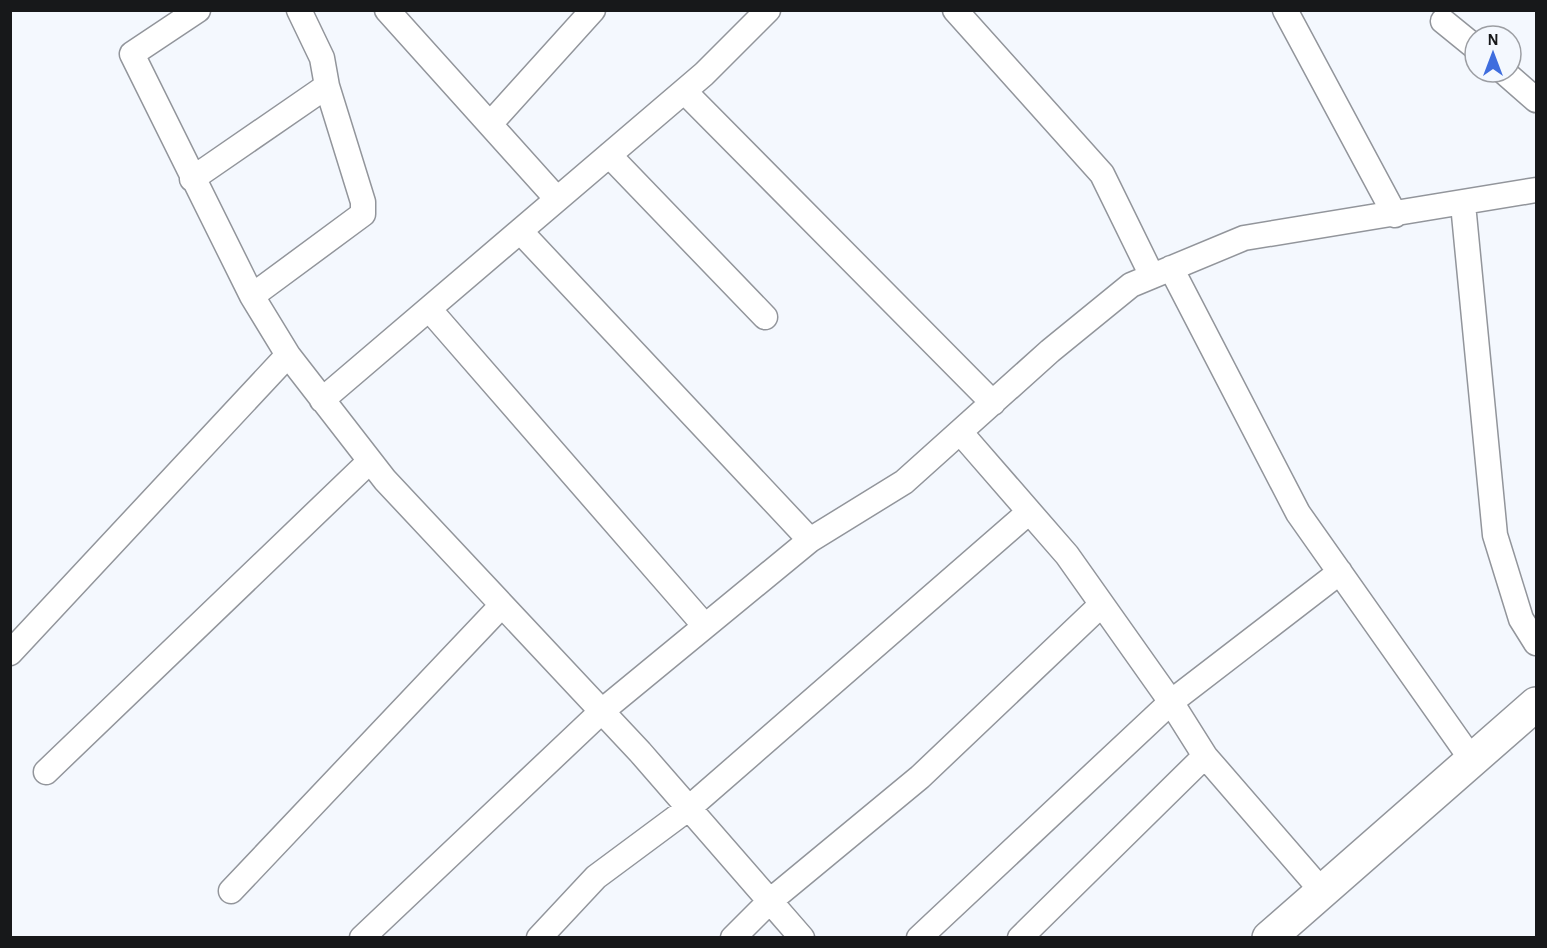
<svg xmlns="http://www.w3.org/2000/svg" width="1547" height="948" viewBox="0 0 1547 948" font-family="'Alegreya Sans',sans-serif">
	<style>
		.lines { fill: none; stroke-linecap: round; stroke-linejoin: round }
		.street-casing { stroke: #92959b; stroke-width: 27 }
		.secondary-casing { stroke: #92959b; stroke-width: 36 }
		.street { stroke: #fff; stroke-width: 24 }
		.secondary { stroke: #fff; stroke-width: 33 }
	</style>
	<rect width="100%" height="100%" fill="#f4f8fe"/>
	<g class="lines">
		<defs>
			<path id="street" d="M 198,10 L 132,54 L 252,296 L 288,355 L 385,480 L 640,752 L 802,938
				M 387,10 L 557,199
				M 955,10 L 1102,174 L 1152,276
				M 1285,10 L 1395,215
				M 1443,21 L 1475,47
				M 1504,72 L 1536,100
				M 684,91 L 993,403
				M 491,123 L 593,10
				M 609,155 L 765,317
				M 192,179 L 327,86
				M 1463,204 L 1495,535 L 1521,619 L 1536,643
				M 520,231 L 810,540
				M 1171,268 L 1298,513 L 1472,760
				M 252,296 L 363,214 L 363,202 L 327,86 L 322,58 L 299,10
				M 429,309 L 705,626
				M 322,400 L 704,74 L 768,10
				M 960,432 L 1067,555 L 1171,702 L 1205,756 L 1322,891
				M 10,653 L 288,355
				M 46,772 L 370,461
				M 231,891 L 502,605
				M 362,938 L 602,711 L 810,540 L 904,482 L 1050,351 L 1131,285 L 1244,238 L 1536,190
				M 539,938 L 596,877 L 689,808 L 1029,512
				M 733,938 L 770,901 L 920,777 L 1101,605
				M 919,938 L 1171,702 L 1340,572
				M 1020,938 L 1205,756"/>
			<path id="secondary" d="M 1269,938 L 1536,704"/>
		</defs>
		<use href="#street" class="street-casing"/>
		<use href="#secondary" class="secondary-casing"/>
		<use href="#street" class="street"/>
		<use href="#secondary" class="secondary"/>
	</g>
	<rect width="1547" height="948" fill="none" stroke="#17181a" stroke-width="24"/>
	<g transform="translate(1493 54)"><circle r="28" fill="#f4f8fe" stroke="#9c9ea3" stroke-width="1.5"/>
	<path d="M0-4.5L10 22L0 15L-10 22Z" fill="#3f6dde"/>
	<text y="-9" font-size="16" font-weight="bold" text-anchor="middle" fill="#17181a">N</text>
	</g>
</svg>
